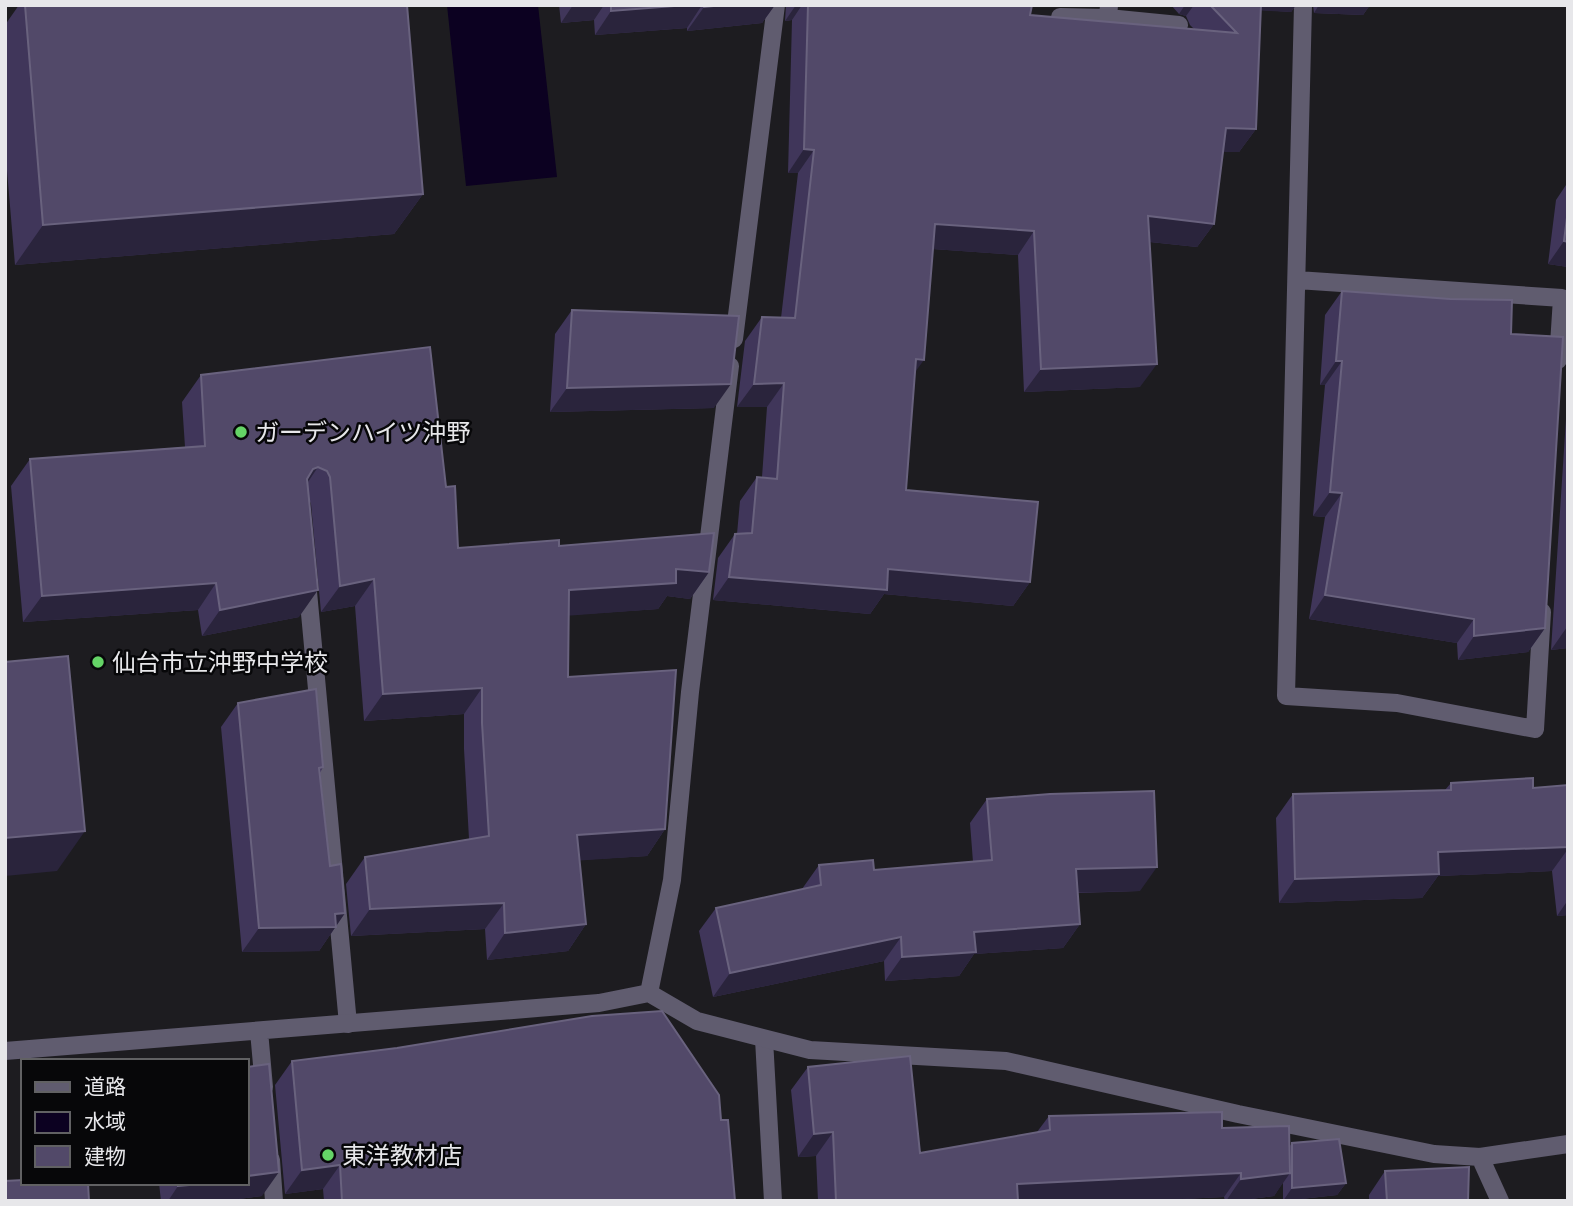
<svg xmlns="http://www.w3.org/2000/svg" width="1573" height="1206" viewBox="0 0 1573 1206" font-family="'Asap Condensed','Noto Sans JP',sans-serif">
	<style>
		.water { fill: #0c0121 }
		.lines { fill: none; stroke-linecap: round; stroke-linejoin: round }
		.lane { stroke: #605c6f; stroke-width: 18 }
		.street { stroke: #605c6f; stroke-width: 18 }
		.wall { fill: #40365a }
		.shaded-wall { fill: #2a243c }
		.building { fill: #524969; stroke: #69627e; stroke-width: 2 }
		.poi-dot { fill: #65d467; stroke: #070709; stroke-width: 2.5 }
		.labels { text-anchor: middle; dominant-baseline: central; stroke-width: 5; stroke-linejoin: round; paint-order: stroke }
		.poi-label { font-size: 24px; fill: #e7e7ea; stroke: #070709; text-anchor: start }
	</style>
	<rect width="100%" height="100%" fill="#1d1c20"/>
	<path class="water" d="M 447,5 L 538,5 L 557,177 L 466,186 Z"/>
	<g class="lines">
		<path class="lane" d="M 1060,17 L 1108,18 L 1109,5
			M 1108,18 L 1179,25
			M 307,581 L 348,1024
			M 764,1039 L 773,1201"/>
		<path class="street" d="M 1303,5 L 1286,696 L 1397,703 L 1535,729 L 1542,612
			M 1297,280 L 1562,298 L 1558,360
			M 734,339 L 776,5
			M 649,993 L 672,880 L 690,692 L 730,366
			M 259,1031 L 264,1087
			M 5,1051 L 599,1003 L 649,993 L 697,1021 L 810,1050 L 1006,1061 L 1238,1114 L 1434,1154 L 1480,1157 L 1568,1144
			M 1480,1157 L 1500,1201
			M 271,1160 L 274,1201"/>
	</g>
	<path class="wall" d="M 19,5 L 407,5 L 423,194 L 394,234 L 15,265 L 5,147 L 5,25 Z
		M 559,5 L 775,5 L 762,23 L 687,31 L 687,28 L 595,35 L 594,20 L 561,23 Z
		M 786,5 L 1032,5 L 1030,15 L 1194,29 L 1190,25 L 1186,16 L 1179,14 L 1171,5 L 1296,5 L 1291,12 L 1261,10 L 1256,129 L 1239,152 L 1223,152 L 1214,224 L 1197,247 L 1150,242 L 1140,387 L 1024,392 L 1018,255 L 933,249 L 915,372 L 906,490 L 1030,582 L 1013,606 L 884,594 L 870,614 L 713,600 L 718,558 L 735,534 L 737,534 L 740,501 L 757,477 L 762,477 L 767,407 L 737,407 L 745,341 L 762,317 L 781,318 L 798,173 L 788,173 L 792,20 L 785,21 Z
		M 1313,5 L 1370,5 L 1363,15 L 1314,13 Z
		M 1568,182 L 1568,267 L 1548,264 L 1556,200 Z
		M 1342,291 L 1511,334 L 1545,628 L 1528,652 L 1458,660 L 1457,643 L 1309,619 L 1325,517 L 1313,516 L 1325,385 L 1320,385 L 1325,315 Z
		M 572,310 L 714,408 L 550,412 L 555,334 Z
		M 201,375 L 446,487 L 458,548 L 559,546 L 709,572 L 690,599 L 667,596 L 658,609 L 569,615 L 568,677 L 665,829 L 647,856 L 579,860 L 586,924 L 568,951 L 487,960 L 485,929 L 351,936 L 346,884 L 365,857 L 469,839 L 464,749 L 464,714 L 364,721 L 355,606 L 321,612 L 311,504 L 309,499 L 299,617 L 202,636 L 198,610 L 23,622 L 11,486 L 30,459 L 185,447 L 182,402 Z
		M 1568,388 L 1568,648 L 1551,650 Z
		M 238,703 L 323,767 L 320,773 L 330,866 L 345,913 L 319,951 L 242,952 L 221,727 Z
		M 1451,783 L 1533,788 L 1568,785 L 1568,915 L 1557,916 L 1552,871 L 1438,876 L 1422,898 L 1279,903 L 1276,818 L 1293,794 L 1445,790 Z
		M 987,799 L 1140,891 L 1078,893 L 1080,924 L 1063,948 L 974,954 L 959,976 L 885,981 L 884,961 L 713,997 L 699,931 L 716,908 L 802,889 L 819,865 L 874,870 L 973,862 L 970,823 Z
		M 292,1061 L 721,1120 L 735,1201 L 324,1201 L 323,1189 L 285,1194 L 275,1085 Z
		M 808,1067 L 920,1153 L 1037,1132 L 1049,1116 L 1222,1128 L 1289,1147 L 1292,1143 L 1346,1183 L 1337,1195 L 1283,1201 L 1283,1182 L 1274,1196 L 1236,1201 L 1225,1201 L 1224,1197 L 1141,1201 L 818,1201 L 816,1156 L 798,1157 L 791,1090 Z
		M 1385,1171 L 1468,1201 L 1369,1201 L 1369,1195 Z
		M 159,1183 L 247,1183 L 262,1196 L 231,1200 L 231,1201 L 161,1201 Z"/>
	<path class="shaded-wall" d="M 573,5 L 604,5 L 594,20 L 561,23 Z
		M 687,5 L 702,5 L 687,28 L 595,35 L 611,11 Z
		M 724,5 L 775,5 L 762,23 L 687,31 L 704,7 Z
		M 796,5 L 802,5 L 792,20 L 785,21 Z
		M 1185,5 L 1194,5 L 1186,16 L 1179,14 Z
		M 1250,5 L 1296,5 L 1291,12 L 1250,10 Z
		M 1319,5 L 1370,5 L 1363,15 L 1314,13 Z
		M 1226,128 L 1256,129 L 1239,152 L 1209,152 Z
		M 804,149 L 814,150 L 798,173 L 788,173 Z
		M 423,194 L 394,234 L 15,265 L 43,225 Z
		M 1148,216 L 1214,224 L 1197,247 L 1132,240 Z
		M 935,224 L 1034,231 L 1018,255 L 918,248 Z
		M 1564,241 L 1568,242 L 1568,267 L 1548,264 Z
		M 916,359 L 924,360 L 907,383 Z
		M 1336,361 L 1342,361 L 1325,385 L 1320,385 Z
		M 1157,364 L 1140,387 L 1024,392 L 1041,369 Z
		M 784,383 L 767,407 L 737,407 L 754,384 Z
		M 731,384 L 714,408 L 550,412 L 567,388 Z
		M 318,467 L 300,494 L 313,469 Z
		M 1330,492 L 1342,493 L 1325,517 L 1313,516 Z
		M 676,569 L 709,572 L 690,599 L 667,596 L 658,609 L 551,617 L 569,590 Z
		M 888,569 L 1030,582 L 1013,606 L 884,594 L 870,614 L 713,600 L 729,577 Z
		M 374,579 L 355,606 L 321,612 L 340,586 Z
		M 216,583 L 198,610 L 23,622 L 42,596 Z
		M 318,590 L 299,617 L 202,636 L 220,610 Z
		M 1325,595 L 1474,619 L 1457,643 L 1309,619 Z
		M 1567,627 L 1568,648 L 1551,650 Z
		M 1545,628 L 1528,652 L 1458,660 L 1474,636 Z
		M 482,688 L 464,714 L 364,721 L 383,694 Z
		M 665,829 L 647,856 L 558,862 L 577,835 Z
		M 85,831 L 57,871 L 5,876 L 5,838 Z
		M 1568,847 L 1568,849 L 1552,871 L 1438,876 L 1422,898 L 1279,903 L 1295,879 L 1438,852 Z
		M 1157,867 L 1140,891 L 1059,893 L 1076,869 Z
		M 1568,900 L 1568,915 L 1557,916 Z
		M 504,903 L 485,929 L 351,936 L 370,909 Z
		M 345,913 L 319,951 L 242,952 L 259,928 L 335,914 Z
		M 586,924 L 568,951 L 487,960 L 505,933 Z
		M 1080,924 L 1063,948 L 974,954 L 959,976 L 885,981 L 902,957 L 974,932 Z
		M 901,937 L 884,961 L 713,997 L 730,973 Z
		M 833,1132 L 816,1156 L 798,1157 L 814,1134 Z
		M 340,1165 L 323,1189 L 285,1194 L 302,1170 Z
		M 279,1172 L 262,1196 L 231,1200 L 231,1201 L 168,1201 L 178,1186 L 214,1183 L 247,1183 L 247,1176 Z
		M 1241,1173 L 1224,1197 L 1141,1201 L 1005,1201 L 1017,1184 Z
		M 1290,1173 L 1274,1196 L 1236,1201 L 1226,1201 L 1241,1179 Z
		M 1346,1183 L 1337,1195 L 1283,1201 L 1292,1188 Z"/>
	<path class="building" d="M 25,5 L 407,5 L 423,194 L 43,225 Z
		M 611,5 L 687,5 L 611,11 Z
		M 703,5 L 724,5 L 704,7 Z
		M 808,5 L 1032,5 L 1030,15 L 1237,33 L 1210,5 L 1261,5 L 1256,129 L 1226,128 L 1214,224 L 1148,216 L 1157,364 L 1041,369 L 1034,231 L 935,224 L 924,360 L 916,359 L 906,490 L 1038,502 L 1030,582 L 888,569 L 887,590 L 729,577 L 735,534 L 752,533 L 757,477 L 777,479 L 784,383 L 754,384 L 762,317 L 795,318 L 814,150 L 804,149 Z
		M 1568,210 L 1568,242 L 1564,241 Z
		M 1342,291 L 1450,299 L 1512,300 L 1511,334 L 1563,337 L 1545,628 L 1474,636 L 1474,619 L 1325,595 L 1342,493 L 1330,492 L 1342,361 L 1336,361 Z
		M 572,310 L 739,316 L 731,384 L 567,388 Z
		M 430,347 L 446,487 L 455,486 L 458,548 L 559,540 L 559,546 L 714,533 L 709,572 L 676,569 L 676,583 L 569,590 L 568,677 L 676,670 L 665,829 L 577,835 L 586,924 L 505,933 L 504,903 L 370,909 L 365,857 L 489,836 L 482,723 L 482,688 L 383,694 L 374,579 L 340,586 L 330,477 L 327,471 L 318,467 L 313,469 L 307,479 L 318,590 L 220,610 L 216,583 L 42,596 L 30,459 L 205,446 L 201,375 Z
		M 68,656 L 85,831 L 5,838 L 5,662 Z
		M 316,689 L 323,767 L 319,768 L 330,866 L 341,864 L 345,913 L 335,914 L 336,927 L 259,928 L 238,703 Z
		M 1533,778 L 1533,788 L 1568,785 L 1568,847 L 1438,852 L 1439,874 L 1295,879 L 1293,794 L 1451,790 L 1451,783 Z
		M 1154,791 L 1157,867 L 1076,869 L 1080,924 L 974,932 L 976,952 L 902,957 L 901,937 L 730,973 L 716,908 L 821,885 L 819,865 L 873,860 L 874,870 L 992,860 L 987,799 L 1050,794 Z
		M 662,1011 L 719,1095 L 721,1120 L 728,1120 L 735,1201 L 342,1201 L 340,1165 L 302,1170 L 292,1061 L 397,1048 L 592,1016 Z
		M 910,1056 L 920,1153 L 1050,1130 L 1049,1116 L 1222,1112 L 1222,1128 L 1289,1126 L 1290,1173 L 1241,1179 L 1241,1173 L 1017,1184 L 1018,1201 L 836,1201 L 833,1132 L 814,1134 L 808,1067 Z
		M 269,1064 L 279,1172 L 247,1176 L 247,1067 Z
		M 1339,1139 L 1346,1183 L 1292,1188 L 1292,1143 Z
		M 1469,1167 L 1468,1201 L 1387,1201 L 1385,1171 Z
		M 23,1180 L 23,1183 L 88,1183 L 89,1201 L 5,1201 L 5,1181 Z
		M 178,1183 L 214,1183 L 178,1186 Z"/>
	<g class="poi-dot">
		<circle cx="241" cy="432" r="7"/>
		<circle cx="98" cy="662" r="7"/>
		<circle cx="328" cy="1155" r="7"/>
	</g>
	<g class="labels">
		<g class="poi-label">
			<text x="255" y="432">ガーデンハイツ沖野</text>
			<text x="112" y="662">仙台市立沖野中学校</text>
			<text x="342" y="1155">東洋教材店</text>
		</g>
	</g>
	<rect width="1573" height="1206" fill="none" stroke="#e7e7ea" stroke-width="14"/>
	<rect x="21" y="1059" width="228" height="126" fill="#070709" stroke="#616163" stroke-width="2"/>
	<rect x="35" y="1082" width="35" height="10" fill="#605c6f" stroke="#616163" stroke-width="2"/>
	<text x="84" y="1094" font-size="21" fill="#e7e7ea">道路</text>
	<rect x="35" y="1112" width="35" height="21" fill="#0c0121" stroke="#616163" stroke-width="2"/>
	<text x="84" y="1129" font-size="21" fill="#e7e7ea">水域</text>
	<rect x="35" y="1146" width="35" height="21" fill="#524969" stroke="#616163" stroke-width="2"/>
	<text x="84" y="1164" font-size="21" fill="#e7e7ea">建物</text>
</svg>
